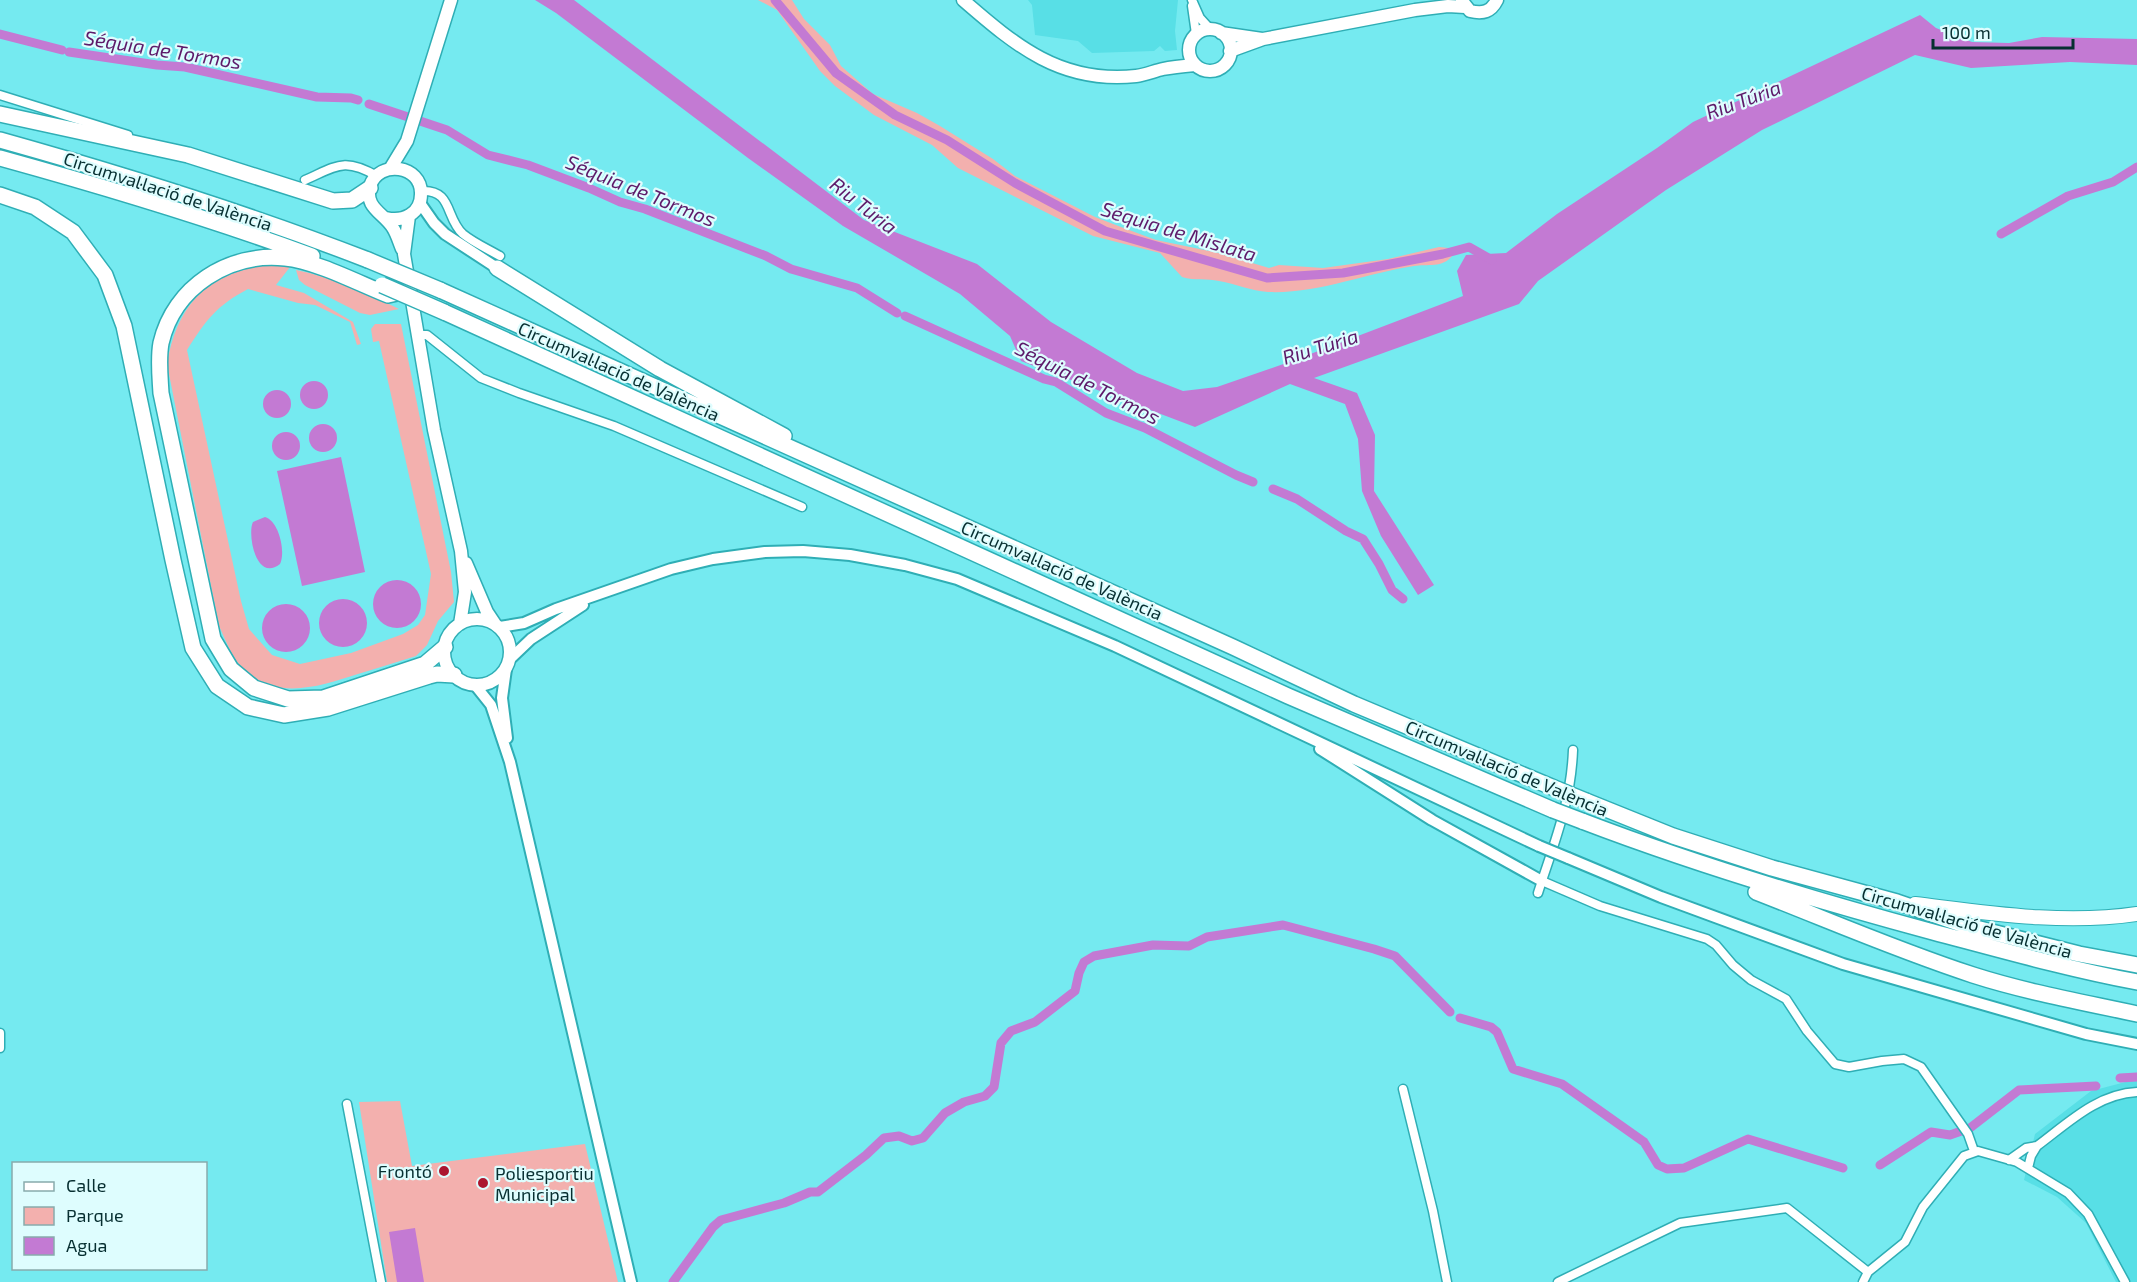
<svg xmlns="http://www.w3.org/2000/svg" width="2137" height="1282" viewBox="0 0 2137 1282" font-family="'Exo 2',sans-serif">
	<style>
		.built { fill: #58dfe6 }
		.green { fill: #f3b0ae }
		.water { fill: #c37ad3 }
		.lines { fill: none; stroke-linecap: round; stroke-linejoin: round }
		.canal { stroke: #c37ad3; stroke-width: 9 }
		.minor-casing { stroke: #2faeb5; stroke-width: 11 }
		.tertiary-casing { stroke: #2faeb5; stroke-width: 14 }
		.secondary-casing { stroke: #2faeb5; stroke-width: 15 }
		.trunk-casing { stroke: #2faeb5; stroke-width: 16 }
		.motorway-casing { stroke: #2faeb5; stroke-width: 18 }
		.minor { stroke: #fff; stroke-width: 8 }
		.tertiary { stroke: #fff; stroke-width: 10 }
		.secondary { stroke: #fff; stroke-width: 12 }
		.trunk { stroke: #fff; stroke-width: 14 }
		.motorway { stroke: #fff; stroke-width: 15 }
		.tertiary-bridge-casing { stroke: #2faeb5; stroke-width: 14; stroke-linecap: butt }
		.motorway-bridge-casing { stroke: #2faeb5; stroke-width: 18; stroke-linecap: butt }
		.tertiary-bridge { stroke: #fff; stroke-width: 10 }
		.motorway-bridge { stroke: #fff; stroke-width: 15 }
		.poi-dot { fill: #ab162f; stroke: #defdfe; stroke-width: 2 }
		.labels { text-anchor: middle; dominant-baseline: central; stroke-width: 4.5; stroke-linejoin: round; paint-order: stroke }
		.street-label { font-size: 18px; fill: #072f31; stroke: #defdfe }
		.poi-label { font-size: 18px; fill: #072f31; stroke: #defdfe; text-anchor: end }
		.water-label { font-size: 20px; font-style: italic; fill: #5d1a6a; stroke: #defdfe }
	</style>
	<rect width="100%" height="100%" fill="#75eaf0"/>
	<path class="built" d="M 1028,0 L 1178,0 L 1175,31 L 1177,50 L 1165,51 L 1160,46 L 1154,51 L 1092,53 L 1078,41 L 1035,35 L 1032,5 Z
		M 2137,1079 L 2137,1282 L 2116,1282 L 2086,1223 L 2057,1197 L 2024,1180 L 2035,1134 L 2091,1091 Z"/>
	<path class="green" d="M 758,0 L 792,0 L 804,19 L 830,45 L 841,66 L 873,94 L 917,113 L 940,126 L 993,159 L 1015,176 L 1095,217 L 1121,227 L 1156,240 L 1219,253 L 1269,268 L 1279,265 L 1323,268 L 1388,259 L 1439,247 L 1449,248 L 1452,256 C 1443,268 1427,264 1414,266 C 1366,273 1318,294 1268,292 C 1251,291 1236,284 1219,281 C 1207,278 1195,281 1182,277 L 1160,253 L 1093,236 L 958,168 L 932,145 L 874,115 L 835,86 L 820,71 L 777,10 Z
		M 269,265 L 290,267 L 276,285 L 304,293 L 353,322 L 361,344 L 357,345 L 350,322 L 315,305 L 298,303 L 248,289 C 216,306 206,320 187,350 L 241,601 L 249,629 L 272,655 L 300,664 L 351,653 L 403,634 L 418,625 L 425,615 L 431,574 L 379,341 L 373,342 L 371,329 L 375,324 L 401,324 L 451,572 L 454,602 L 438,621 L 427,645 L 416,656 C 397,662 378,668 358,674 C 318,687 270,703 238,663 C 230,652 225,639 219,626 L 167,364 C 177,304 208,272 269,265 Z
		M 296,270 C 332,277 367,293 399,309 L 370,315 L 360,313 L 305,285 L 299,280 Z
		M 400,1101 L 412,1166 L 585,1144 L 618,1282 L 387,1282 L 359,1102 Z"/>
	<path class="water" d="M 535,0 L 574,0 L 864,220 L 977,264 L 1051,322 L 1137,373 L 1183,391 L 1217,387 L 1292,361 L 1463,296 L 1457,271 L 1466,255 L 1506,253 L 1557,214 L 1657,148 L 1693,122 L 1920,15 L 1936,28 L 1972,42 L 2009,43 L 2042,37 L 2137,39 L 2137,65 L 2070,62 L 1971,68 L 1915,55 L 1762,130 L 1666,190 L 1538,281 L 1519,304 L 1314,378 L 1357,393 L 1375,435 L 1374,491 L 1434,585 L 1418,595 L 1381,536 L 1362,491 L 1358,439 L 1345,404 L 1290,384 L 1195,427 L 1021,361 L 1010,336 L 960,294 L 843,226 L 748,158 L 556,13 Z
		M300 395a14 14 0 1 1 28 0a14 14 0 1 1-28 0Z
		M263 404a14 14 0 1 1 28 0a14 14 0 1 1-28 0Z
		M309 438a14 14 0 1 1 28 0a14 14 0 1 1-28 0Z
		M272 446a14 14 0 1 1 28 0a14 14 0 1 1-28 0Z
		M 341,457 L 365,572 L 302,586 L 277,471 Z
		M 265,517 C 279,521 286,552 280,564 C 256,583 247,534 253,522 Z
		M373 604a24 24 0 1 1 48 0a24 24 0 1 1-48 0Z
		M319 623a24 24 0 1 1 48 0a24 24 0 1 1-48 0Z
		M262 628a24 24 0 1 1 48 0a24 24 0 1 1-48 0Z
		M 415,1228 L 424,1282 L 397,1282 L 389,1232 Z"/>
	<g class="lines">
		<path class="canal" d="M 775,0 L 836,73 L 895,115 L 947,140 L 1015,183 L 1105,231 L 1267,278 L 1343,273 L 1443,254 L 1469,247 L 1492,260
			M 0,34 L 62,50
			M 69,52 L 157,65 L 185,67 L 317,97 L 351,98 L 358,100
			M 369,104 L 447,130 L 488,155 L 528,165 L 589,188 L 620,202 L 645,209 L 766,256 L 791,269 L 857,288 L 897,313
			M 2001,234 L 2068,196 L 2113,182 L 2137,167
			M 905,316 L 1044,379 L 1056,382 L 1106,413 L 1145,428 L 1236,475 L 1253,482
			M 1273,489 L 1297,499 L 1346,531 L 1363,539 L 1379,564 L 1392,590 L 1403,599
			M 1460,1018 L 1491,1027 L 1497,1032 L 1513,1069 L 1562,1084 L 1644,1142 L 1658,1165 L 1667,1169 L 1684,1168 L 1748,1139 L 1843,1168
			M 2120,1078 L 2137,1077
			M 1880,1165 L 1931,1132 L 1950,1135 L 1970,1128 L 2019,1090 L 2096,1086
			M 673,1282 L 713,1227 L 721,1220 L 784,1203 L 810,1192 L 818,1192 L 866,1155 L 884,1138 L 899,1136 L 912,1141 L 923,1138 L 945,1113 L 964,1102 L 985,1096 L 994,1087 L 1001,1043 L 1011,1031 L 1035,1022 L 1075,991 L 1079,973 L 1084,962 L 1094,956 L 1153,945 L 1189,946 L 1207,937 L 1283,925 L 1374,949 L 1395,956 L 1450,1012"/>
		<defs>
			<path id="minor" d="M 1192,0 L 1200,18 L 1210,29
				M 1192,6 L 1196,34
				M 0,95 L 128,135
				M 305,180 C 337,166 344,157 377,176
				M 421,191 C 453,189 445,218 463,234 C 474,243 488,249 500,256
				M 418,335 L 427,335 L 481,378 L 519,393 L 614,426 L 802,507
				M 1542,881 L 1600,906 L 1707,939 L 1716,945 L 1733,965 L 1751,980 L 1786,999 L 1807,1031 L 1835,1064 L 1849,1067 L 1882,1061 L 1904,1059 L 1921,1067 L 1968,1134 L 1974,1151
				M 1538,893 C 1554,843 1571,803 1573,750
				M 0,1033 L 0,1048
				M 1403,1089 L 1433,1211 L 1447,1282
				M 347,1104 L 381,1282
				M 2009,1160 L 2026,1148 L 2037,1146 C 2068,1123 2097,1094 2137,1092
				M 2028,1168 L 2031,1156 L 2037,1146
				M 1558,1282 L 1680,1223 L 1787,1208 L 1868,1272
				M 1863,1282 L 1868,1272 L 1905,1242 L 1923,1207 L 1964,1156 L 1978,1151 L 2017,1162 L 2068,1193 L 2088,1214 L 2125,1282"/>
			<path id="tertiary" d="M 420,203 L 434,223 L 445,234 L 497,268
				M 500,627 L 524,623 L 556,609 L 671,569 L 713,559 L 765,552 L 803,551 L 850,555 L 905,565 L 957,579 L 1115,646 L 1539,846
				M 510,659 L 531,639 L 583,605
				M 506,669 L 502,698 L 507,738
				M 475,685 L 491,705 L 510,762 L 631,1282
				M 1320,749 L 1432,820 L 1542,881
				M 1568,858 L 1661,897 L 1843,964 L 2086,1034 L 2137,1044"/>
			<path id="secondary" d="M 963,0 C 1016,46 1061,84 1136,76 C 1145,75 1154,71 1163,69 C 1173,67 1184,66 1195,65
				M 1462,1 L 1470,11 C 1483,14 1491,12 1497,0
				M1189 50a21 21 0 1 1 42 0a21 21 0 1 1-42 0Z
				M 1221,33 L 1262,39
				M 1230,51 L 1263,39 L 1415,10 L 1448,6 L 1465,7
				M 390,169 L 407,141 L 451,0
				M 409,216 L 404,254 L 434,430 L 461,551 L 465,592 L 460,624
				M 386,218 C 403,222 421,214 421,194 C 422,165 379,159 370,186 C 364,208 384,213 393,228 C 397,234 399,242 402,249
				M 466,563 L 487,612 L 495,624
				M444 652a33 33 0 1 1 66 0a33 33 0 1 1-66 0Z"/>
			<path id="trunk" d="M 1915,904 C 1989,913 2063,925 2137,914"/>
			<path id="motorway" d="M 0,114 L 188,155 L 333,201 L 352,200 L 370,188
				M 0,140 C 125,175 247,213 368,260
				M 0,158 C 105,187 209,218 312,256
				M 0,195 L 35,207 L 73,232 L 105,275 L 124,326 L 173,560 L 193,648 L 217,686 L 248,707 L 284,715 L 328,708 L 429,676 L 437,674 L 454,675
				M 497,268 L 660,369 L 784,436
				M 440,290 L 1233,647 L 1354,704 L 1559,790
				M 397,293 L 388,295 C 358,283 316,261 285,258 C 229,252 174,287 161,343 C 158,359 160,376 161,393 L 213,639 L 231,669 L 254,688 L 288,699 L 323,698 L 425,664 L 445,647
				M 444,312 L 1288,696 L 1553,810
				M 1586,801 L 1673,836 L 1772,868 L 1897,902 L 1964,925 L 2079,954 L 2137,965
				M 1582,821 C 1697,865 1814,900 1933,932 C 2001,950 2068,969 2137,982
				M 1756,892 C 1828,920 1899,951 1973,975 C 2026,992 2082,1002 2137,1014"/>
		</defs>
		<use href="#minor" class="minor-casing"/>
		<use href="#tertiary" class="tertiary-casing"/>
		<use href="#secondary" class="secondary-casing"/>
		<use href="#trunk" class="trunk-casing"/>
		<use href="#motorway" class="motorway-casing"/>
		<use href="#minor" class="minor"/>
		<use href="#tertiary" class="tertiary"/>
		<use href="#secondary" class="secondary"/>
		<use href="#trunk" class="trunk"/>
		<use href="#motorway" class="motorway"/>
		<defs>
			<path id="tertiary-bridge" d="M 1539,846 L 1568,858"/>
			<path id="motorway-bridge" d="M 368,260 L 440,290
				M 382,285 L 444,312
				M 1559,790 L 1586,801
				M 1553,810 L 1582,821"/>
		</defs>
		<use href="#tertiary-bridge" class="tertiary-bridge-casing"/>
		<use href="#motorway-bridge" class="motorway-bridge-casing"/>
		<use href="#tertiary-bridge" class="tertiary-bridge"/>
		<use href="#motorway-bridge" class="motorway-bridge"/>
	</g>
	<g class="poi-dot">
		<circle cx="444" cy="1171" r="6"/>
		<circle cx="483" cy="1183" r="6"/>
	</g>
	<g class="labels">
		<g class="street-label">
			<text transform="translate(168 191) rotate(18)">Circumval·lació de València</text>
			<text transform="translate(619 371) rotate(24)">Circumval·lació de València</text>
			<text transform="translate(1062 570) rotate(24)">Circumval·lació de València</text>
			<text transform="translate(1507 768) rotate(23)">Circumval·lació de València</text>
			<text transform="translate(1967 922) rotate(16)">Circumval·lació de València</text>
		</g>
		<g class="poi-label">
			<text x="432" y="1171">Frontó</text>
			<text x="495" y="1173" text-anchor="start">Poliesportiu<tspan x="495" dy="21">Municipal</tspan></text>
		</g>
		<g class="water-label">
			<text transform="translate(163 49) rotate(9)">Séquia de Tormos</text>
			<text transform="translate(1743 99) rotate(-20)">Riu Túria</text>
			<text transform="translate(641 190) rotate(22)">Séquia de Tormos</text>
			<text transform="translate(864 205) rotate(38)">Riu Túria</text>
			<text transform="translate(1179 231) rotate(17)">Séquia de Mislata</text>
			<text transform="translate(1320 346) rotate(-17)">Riu Túria</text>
			<text transform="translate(1088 382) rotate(27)">Séquia de Tormos</text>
		</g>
	</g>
	<rect x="12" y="1162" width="195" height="108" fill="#defdfe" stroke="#88abac" stroke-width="1.5"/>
	<rect x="24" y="1182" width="30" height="9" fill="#ffffff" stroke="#88abac" stroke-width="1.5"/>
	<text x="66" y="1192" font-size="18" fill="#072f31">Calle</text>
	<rect x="24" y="1207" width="30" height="18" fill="#f3b0ae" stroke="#88abac" stroke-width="1.5"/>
	<text x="66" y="1222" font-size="18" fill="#072f31">Parque</text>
	<rect x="24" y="1237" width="30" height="18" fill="#c37ad3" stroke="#88abac" stroke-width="1.5"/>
	<text x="66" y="1252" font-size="18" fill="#072f31">Agua</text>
	<path d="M1933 39v9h140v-9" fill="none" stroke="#072f31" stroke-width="3"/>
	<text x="1942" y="39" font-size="18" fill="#072f31" stroke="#defdfe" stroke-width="4.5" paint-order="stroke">100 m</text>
</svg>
